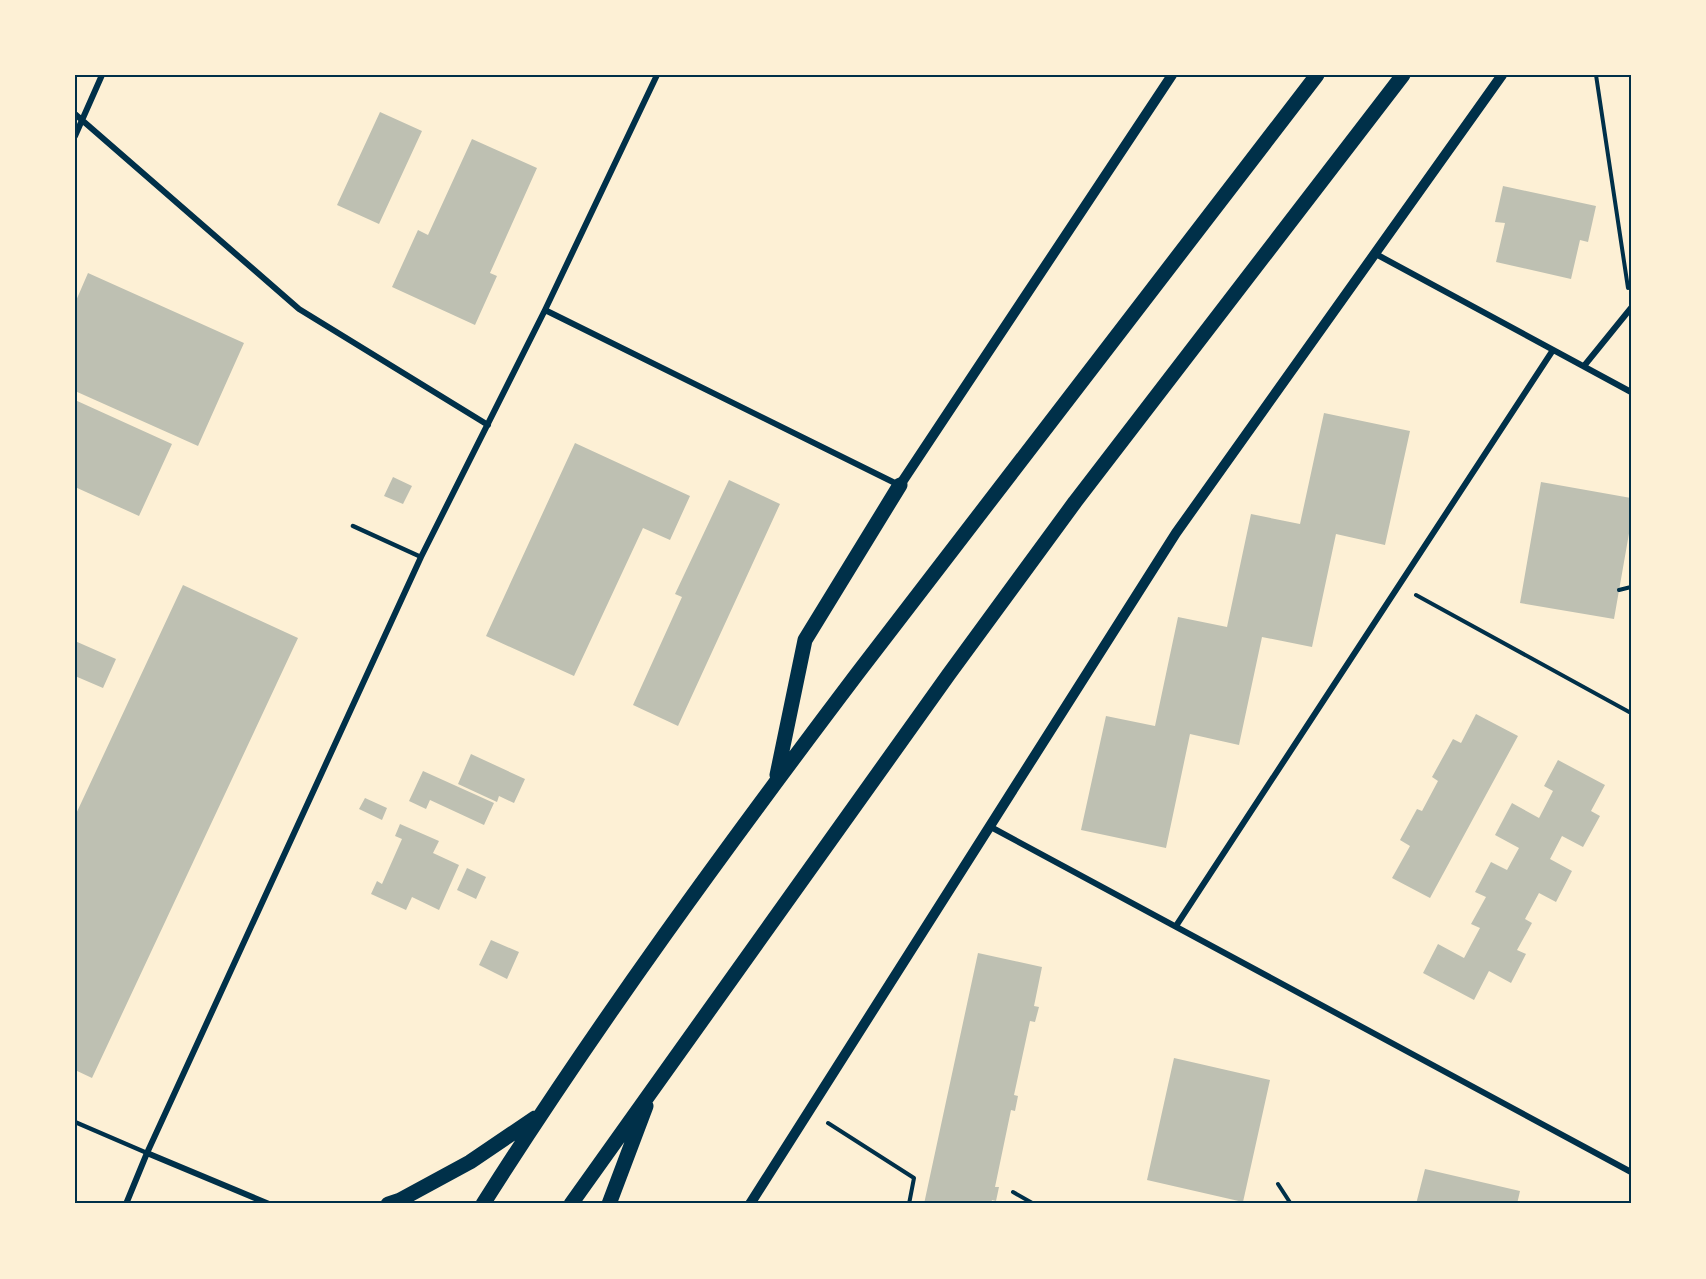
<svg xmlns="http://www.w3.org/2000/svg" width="1706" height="1279" viewBox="0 0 1706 1279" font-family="Roboto,sans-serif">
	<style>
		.building { fill: #bec0b2 }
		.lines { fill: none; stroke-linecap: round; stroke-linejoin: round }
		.path { stroke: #003049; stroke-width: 4 }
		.service { stroke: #003049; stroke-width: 4.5 }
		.minor { stroke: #003049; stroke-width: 6 }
		.tertiary { stroke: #003049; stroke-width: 10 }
		.primary { stroke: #003049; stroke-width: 15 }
		.neatline { fill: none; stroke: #003049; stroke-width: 2 }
	</style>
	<rect width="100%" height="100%" fill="#fdf0d5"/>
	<path class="building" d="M 380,112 L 422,131 L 379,224 L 337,205 Z
		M 472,139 L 537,168 L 490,273 L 497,276 L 475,325 L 392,287 L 418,230 L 428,235 Z
		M 1503,186 L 1596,206 L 1588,242 L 1580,240 L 1571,279 L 1496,262 L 1505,223 L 1495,222 Z
		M 88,273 L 244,343 L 198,446 L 75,391 L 75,303 Z
		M 75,400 L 172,444 L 139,516 L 75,487 Z
		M 1324,413 L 1410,431 L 1385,545 L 1336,534 L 1312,647 L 1262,637 L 1239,745 L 1190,734 L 1166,848 L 1081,830 L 1106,716 L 1155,726 L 1178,617 L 1227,627 L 1251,514 L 1300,524 Z
		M 575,443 L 690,496 L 670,540 L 643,528 L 574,676 L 486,636 Z
		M 393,477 L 412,486 L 403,504 L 384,496 Z
		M 729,480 L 780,504 L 678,726 L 633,705 L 682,597 L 675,594 Z
		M 1541,482 L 1631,498 L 1631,522 L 1614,619 L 1520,603 Z
		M 183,585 L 298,638 L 92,1078 L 75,1070 L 75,816 Z
		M 75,641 L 116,659 L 103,688 L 75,676 Z
		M 1476,714 L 1518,736 L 1430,898 L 1392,878 L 1410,846 L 1400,840 L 1417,809 L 1422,811 L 1438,781 L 1432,777 L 1453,739 L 1461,743 Z
		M 471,754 L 525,779 L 514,803 L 499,796 L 497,802 L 458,784 Z
		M 1558,760 L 1605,785 L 1591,811 L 1600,816 L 1583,847 L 1562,836 L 1550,859 L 1572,871 L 1556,902 L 1539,893 L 1525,919 L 1532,923 L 1517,950 L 1526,954 L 1511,983 L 1489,971 L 1474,1000 L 1423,973 L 1438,944 L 1464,958 L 1480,928 L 1471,924 L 1486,897 L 1475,892 L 1491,862 L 1507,870 L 1519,848 L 1495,835 L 1512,803 L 1539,818 L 1553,791 L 1544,786 Z
		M 423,771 L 494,803 L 484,825 L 430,800 L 426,809 L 409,801 Z
		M 365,798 L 387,808 L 382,820 L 359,809 Z
		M 400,824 L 439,841 L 433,853 L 459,865 L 439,910 L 412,897 L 406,910 L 371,894 L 377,881 L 382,884 L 402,839 L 395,836 Z
		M 467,868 L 486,877 L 476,899 L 457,890 Z
		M 491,940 L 519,952 L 507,979 L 479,965 Z
		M 978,953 L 1042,967 L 1034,1006 L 1039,1007 L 1035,1022 L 1030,1021 L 1014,1095 L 1018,1096 L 1015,1111 L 1011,1110 L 995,1187 L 999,1187 L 996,1201 L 992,1200 L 991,1204 L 924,1204 Z
		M 1174,1058 L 1270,1080 L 1243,1202 L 1147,1180 Z
		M 1425,1169 L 1520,1191 L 1517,1204 L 1416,1204 Z"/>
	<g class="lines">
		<path class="path" d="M 1596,75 L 1628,288
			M 1619,590 L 1631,587
			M 1416,595 L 1631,713
			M 828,1123 L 914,1178 L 909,1204
			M 1278,1184 L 1291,1204
			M 1013,1192 L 1034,1204"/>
		<path class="service" d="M 353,526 L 421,557
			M 75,1122 L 147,1153"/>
		<path class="minor" d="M 75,114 L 299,309 L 488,425
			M 75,136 L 102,75
			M 1374,253 L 1631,392
			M 545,310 L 899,485
			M 1584,366 L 1631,308
			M 989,826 L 1631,1172
			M 1176,926 L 1553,350
			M 147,1153 L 269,1204
			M 126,1204 L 147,1153 L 421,557 L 545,310 L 657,75"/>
		<path class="tertiary" d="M 900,485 L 1172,75
			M 750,1204 L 1176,533 L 1502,75"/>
		<path class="primary" d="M 777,775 L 805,640 L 900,485
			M 388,1204 L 400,1200 L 470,1162 L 535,1118
			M 483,1204 C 599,1021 727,846 857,674 C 1009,473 1163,274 1317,75
			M 571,1204 L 949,674 L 1075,502 L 1403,75
			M 609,1204 L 646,1106"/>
	</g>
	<rect width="1706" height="1279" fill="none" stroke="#fdf0d5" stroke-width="153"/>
	<rect x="76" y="76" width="1554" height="1126" class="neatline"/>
</svg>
